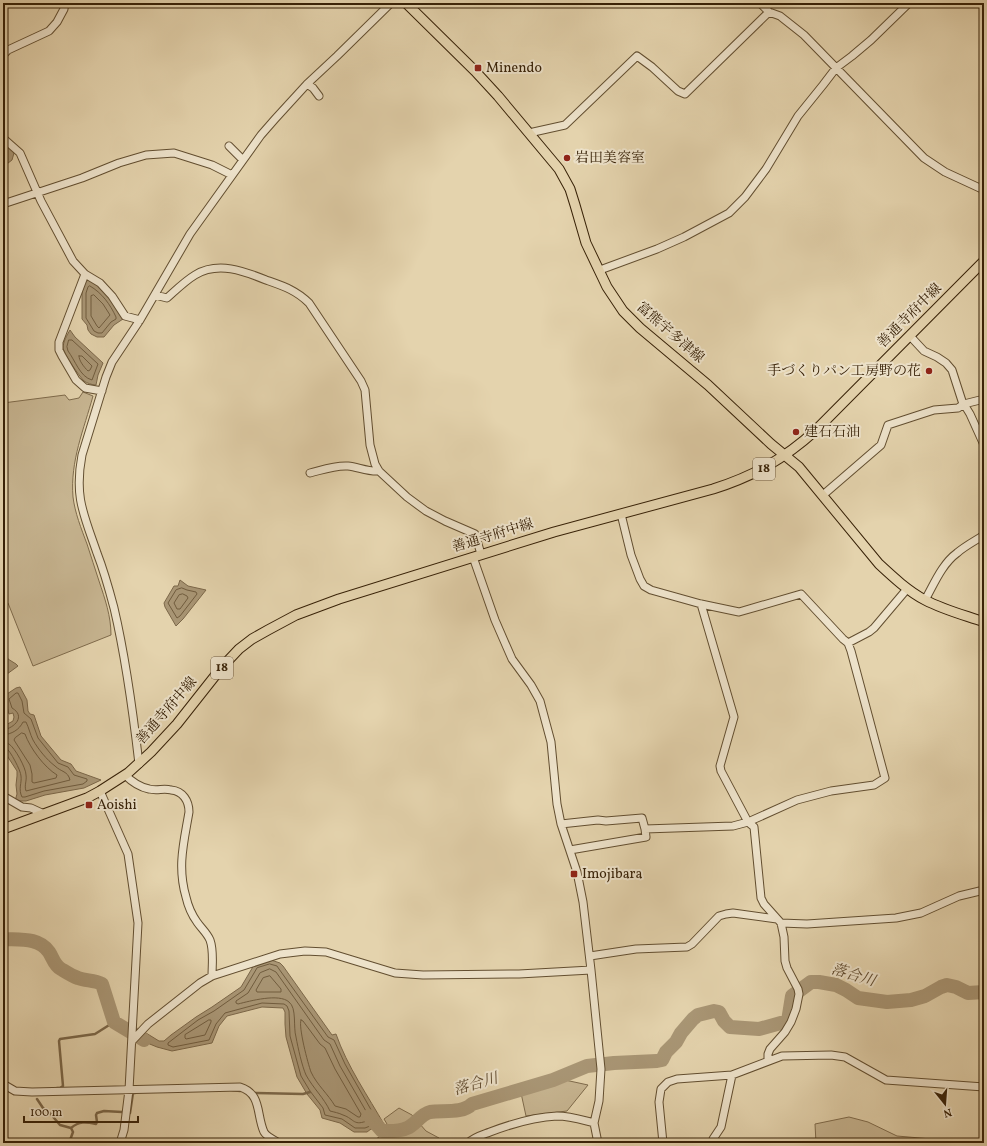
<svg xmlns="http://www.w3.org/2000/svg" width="987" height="1146" viewBox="0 0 987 1146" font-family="Vollkorn,'Noto Serif JP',serif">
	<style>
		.green { fill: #c7b591; stroke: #7f6b4c }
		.water { fill: #a99675; stroke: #7b6749 }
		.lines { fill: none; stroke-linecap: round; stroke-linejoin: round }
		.shore { stroke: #705c3e; stroke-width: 1 }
		.stream { stroke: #7b6749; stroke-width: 2.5 }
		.river { stroke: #a99675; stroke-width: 14 }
		.minor-casing { stroke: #624e30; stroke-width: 9 }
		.major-casing { stroke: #372107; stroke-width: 11 }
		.minor { stroke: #ede2ca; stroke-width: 7 }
		.major { stroke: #e4d3ad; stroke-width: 9 }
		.poi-dot { fill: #8f2418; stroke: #ede2ca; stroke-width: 1.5 }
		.labels { text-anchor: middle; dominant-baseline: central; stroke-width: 4; stroke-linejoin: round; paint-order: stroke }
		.shield { fill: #ede2ca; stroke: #6e5b42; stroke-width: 1 }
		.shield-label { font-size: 13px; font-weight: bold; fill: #372107 }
		.poi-label { font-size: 14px; fill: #372107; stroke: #ede2ca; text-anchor: start }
		.street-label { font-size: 14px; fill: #372107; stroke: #ede2ca }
		.water-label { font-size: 15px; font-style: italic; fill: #5f4a2e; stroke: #ede2ca }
	</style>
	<rect width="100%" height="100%" fill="#e4d3ad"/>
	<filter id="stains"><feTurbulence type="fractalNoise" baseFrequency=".005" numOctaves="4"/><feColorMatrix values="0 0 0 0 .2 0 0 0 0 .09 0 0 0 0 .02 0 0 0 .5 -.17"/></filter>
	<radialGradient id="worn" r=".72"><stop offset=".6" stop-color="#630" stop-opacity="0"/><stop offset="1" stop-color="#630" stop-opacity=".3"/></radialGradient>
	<path class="green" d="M 83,392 L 93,396 C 84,429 70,461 73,497 C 75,513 81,528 87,544 C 91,556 95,569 99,581 C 105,599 111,616 111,635 L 33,666 L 8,603 L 3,599 L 3,403 L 65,395 L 69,400 L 79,398 Z
		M 565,1080 L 588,1085 L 567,1111 L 526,1116 L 521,1093 Z
		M 399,1108 L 412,1115 L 426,1131 L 439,1138 L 444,1143 L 376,1143 L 376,1139 L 382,1135 L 387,1124 L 384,1119 Z
		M 849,1117 L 868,1122 L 897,1136 L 954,1141 L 960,1143 L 816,1143 L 815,1124 Z"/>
	<path class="water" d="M 3,142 L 14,153 L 12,160 L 3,167 Z
		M 88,278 C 106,291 112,300 123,319 L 114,325 L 104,337 L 97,337 L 91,334 L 88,330 L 87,325 L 82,319 L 82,292 L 86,279 Z
		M 70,330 L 75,337 L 103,363 L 98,375 L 96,385 C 92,385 87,383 84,381 C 79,376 64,354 63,348 C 63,342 67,335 70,330 Z
		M 180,580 L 188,586 L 206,590 L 183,619 L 176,626 L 165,607 L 164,603 L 174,586 L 178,586 Z
		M 3,650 L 8,659 L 16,664 L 18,666 L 3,677 Z
		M 20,687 L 27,700 L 28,711 L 30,714 L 34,715 L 41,736 L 61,760 L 71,764 L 76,771 L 101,780 L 84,788 L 45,795 L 26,801 L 15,801 L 17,794 L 16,785 L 17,776 L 17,771 L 4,751 L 3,737 L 4,726 L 13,721 L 14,717 L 13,713 L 9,714 L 4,696 L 16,688 Z
		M 271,960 L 280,963 L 283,966 L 332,1035 L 336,1034 C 347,1066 368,1096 385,1126 L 380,1132 L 374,1129 L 371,1129 L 367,1132 L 354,1132 L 340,1123 L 322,1118 L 320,1110 L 307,1094 L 297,1077 L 286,1037 L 285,1024 L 285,1012 L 283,1008 L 262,1007 L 227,1016 L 219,1026 L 212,1043 L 172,1051 L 157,1047 L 140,1040 L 146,1033 L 159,1041 L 164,1041 L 171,1035 L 196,1017 L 212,1007 L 241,987 L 254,965 Z"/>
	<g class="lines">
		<path class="shore" d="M 90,286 C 102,293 110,304 116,317 L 116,319 L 111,322 L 102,333 L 98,333 L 94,331 L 86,318 L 86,293 L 88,287 Z
			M 94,295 L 103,304 L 110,315 L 99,328 L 97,326 L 91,316 L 91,296 Z
			M 69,340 L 72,340 L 98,364 L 92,380 C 80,377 75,360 68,351 L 67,347 Z
			M 79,356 L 82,356 L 92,366 L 90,370 L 88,371 C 84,367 79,361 79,356 Z
			M 182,588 L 187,590 L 196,592 L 197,594 L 180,616 L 177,618 L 168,603 L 176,590 Z
			M 183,594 L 187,596 L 188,598 L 180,609 L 177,609 L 174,603 L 179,595 Z
			M 3,730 C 15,728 26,716 12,708 L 9,699 L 16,693 L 18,693 L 22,701 L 24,713 L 31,719 L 38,738 L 58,763 L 68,767 L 74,775 L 87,779 L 87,781 L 83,784 L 44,791 L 25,797 L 22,797 C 18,789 22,783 21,776 C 21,771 10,750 6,748 C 5,748 4,748 3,748
			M 22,733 L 25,734 C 30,748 44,767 57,775 L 56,778 L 34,783 L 32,782 L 32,774 L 30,765 L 14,740 L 15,738 Z
			M 3,735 C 12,734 19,730 23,722 L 26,722 C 29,728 30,734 33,740 C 38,749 47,760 55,766 C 61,772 68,771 70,780 L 26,791 C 24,785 27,781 26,775 C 26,768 15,748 9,744 C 7,743 6,743 3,743
			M 270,964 L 277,966 L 279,969 L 328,1037 L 334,1040 L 345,1064 L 378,1122 L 377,1125 L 370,1126 L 365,1128 L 355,1128 L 342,1119 L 325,1115 L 323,1108 L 310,1091 L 301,1076 L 290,1036 L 289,1011 L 287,1006 L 284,1004 L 262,1003 L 225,1013 L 216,1024 L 209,1040 L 173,1047 L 168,1045 L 168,1043 L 198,1020 L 214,1011 L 244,990 L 257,968 Z
			M 270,969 L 276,972 L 324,1040 L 330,1044 L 340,1066 L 370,1118 L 369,1120 C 353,1127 355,1119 343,1115 C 339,1113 334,1112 330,1111 C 324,1098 313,1088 306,1075 C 302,1066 298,1048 296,1037 C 293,1027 297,1008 289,1002 C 279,993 250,1001 238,1004 L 236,1003 L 236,1001 L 248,993 L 260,973 Z
			M 270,976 L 281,989 L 281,992 L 257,992 L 256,990 L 263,978 Z
			M 209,1020 L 211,1020 L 211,1022 L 205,1035 L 186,1039 L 185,1038 L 185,1035 Z
			M 301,1020 L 303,1021 L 320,1044 L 325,1048 L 335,1069 L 361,1114 L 360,1117 L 358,1117 L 346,1109 L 335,1106 C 328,1094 317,1085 311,1072 C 308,1064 298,1026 301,1020 Z"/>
		<path class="stream" d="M 57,1088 L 60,1088 L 63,1086 L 59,1041 L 60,1039 L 95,1034 L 114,1022
			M 232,1090 L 240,1091
			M 256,1093 L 303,1094 L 310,1092
			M 37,1099 L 43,1108 L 49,1112 L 60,1125 L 71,1128 L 73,1132 L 69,1143
			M 130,1113 L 133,1093 L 135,1093
			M 71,1128 C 79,1121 86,1122 96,1124 L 97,1122 L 96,1115 L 97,1113 L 104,1111 L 122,1112"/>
		<path class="river" d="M 3,939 C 19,940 39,937 49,952 C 53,958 54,965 61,969 C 66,972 72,976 78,978 C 86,981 94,980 102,984 L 114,1022 L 144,1040
			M 369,1116 L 382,1131 C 390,1131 399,1132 407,1128 C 415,1125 421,1114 430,1112 C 443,1110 462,1114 472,1104 L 553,1080 L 587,1066 L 614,1063 L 657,1061 L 662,1060 L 666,1052 L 676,1042 L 681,1033 L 693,1019 L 698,1015 L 714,1011 L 719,1012 L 724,1021 L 730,1027 L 759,1029 L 788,1021 L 792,996 L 811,982 L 819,982 L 836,985 L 846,990 L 858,998 L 887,1002 L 911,1000 L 925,996 L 941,987 L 947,985 L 956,987 L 968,993 L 984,992"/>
		<defs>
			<path id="minor" d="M 760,3 L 769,12 L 780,16 L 804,35 L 924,158 L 945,172 L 984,190
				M 3,55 L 8,50 L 49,31 L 57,22 L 64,9 L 65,3
				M 307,84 L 313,88 L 319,96
				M 529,133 L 565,125 L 637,56 L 652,67 L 678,91 L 685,94 L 769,12
				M 3,138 L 20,153 L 41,201 L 73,261 L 85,274 L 100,283 L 112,296 L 125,316 L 140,320
				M 229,146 L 243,160
				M 3,204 L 82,178 L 119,163 L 146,155 L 174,153 L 212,165 L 232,175
				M 600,270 L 657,249 L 684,237 L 729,213 L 745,197 L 766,169 L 798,116 L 823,85 L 836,68 L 852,56 L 871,40 L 909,3
				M 85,274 L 59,342 L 59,350 L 62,356 L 76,380 L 85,388 L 102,391
				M 155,295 L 167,298 C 176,290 185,281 195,275 C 218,261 244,271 266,280 C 283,286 296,290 309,303 L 361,381 L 365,390 L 370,445 L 375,464 L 379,471 L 407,497 L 426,511 L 445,521 L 475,534 L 481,554
				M 910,336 L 924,351 L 937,357 L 946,363 L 952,370 L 962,401 L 970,414 L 984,445
				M 310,473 C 322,470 335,465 348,466 C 358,467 368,472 379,471
				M 823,495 L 881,445 L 888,425 L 934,410 L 958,408 L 964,404 L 984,399
				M 473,557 L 495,620 L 512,659 L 531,685 L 540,701 L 551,742 L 557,804 L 561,824 L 577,872 L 583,902 L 591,970 L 601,1069 L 599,1101 L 594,1123 L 598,1143
				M 925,600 C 934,584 942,564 957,553 C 965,546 975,541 984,535
				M 701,604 L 734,717 L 720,766 L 721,771 L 748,822 L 754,827 L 761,898 L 764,904 L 781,923 L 784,937 L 785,961 L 787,968 L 798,989 L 799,994 L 796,1009 L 791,1022 L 785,1032 L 770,1049 L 768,1054 L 768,1061
				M 848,643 L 869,632 L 874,628 L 907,589
				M 139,764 C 133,712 126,659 114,608 C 109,589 104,571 97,553 C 84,515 74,497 82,455 L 106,377 L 112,362 L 140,320 L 190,234 L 261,135 L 275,119 L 307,84 L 337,56 L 391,3
				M 125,775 C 132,782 139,787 149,789 C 157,791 164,788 171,790 C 183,791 189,801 189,812 C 184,842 177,866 186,897 C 188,906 192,915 197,922 C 201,928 207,933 210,940 C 214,951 212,964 212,976
				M 100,791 L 128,854 L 138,923 L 129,1090 L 124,1130 L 120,1143
				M 3,796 L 22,807 L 31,808 L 44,814
				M 561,824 L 598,820 L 606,821 L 642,818 L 645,829 L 733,826 L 748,822 L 797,800 L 831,791 L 874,785 L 885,778 L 851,651 L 848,643 L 843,639 L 801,594 L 739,612 L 701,604 L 651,590 L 644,586 L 640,579 L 631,555 L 621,514
				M 570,850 L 646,837 L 645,829
				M 781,923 L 807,924 L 896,918 L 921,913 L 959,896 L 984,890
				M 590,956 L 636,949 L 687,947 L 692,944 L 719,916 L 726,914 L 733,913 L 777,919
				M 132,1041 L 148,1024 L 200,983 L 212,976 L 280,954 L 305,951 L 326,952 L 395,973 L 423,975 L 519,974 L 591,970
				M 3,1084 L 15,1091 L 32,1092 L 240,1087 C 262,1094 256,1114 264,1132 C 266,1136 274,1140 279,1143
				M 468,1143 C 474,1137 482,1135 490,1132 C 511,1124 534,1117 557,1116 C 570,1116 582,1120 594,1123
				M 663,1143 L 659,1102 L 661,1089 L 668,1082 L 677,1079 L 732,1075 L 782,1056 L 831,1055 L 845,1057 L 886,1080 L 984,1087
				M 713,1143 L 713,1139 L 721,1127 L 732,1075"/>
			<path id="major" d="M 406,3 L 475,71 L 498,96 L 559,169 L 570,189 L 575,205 L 586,243 L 607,287 L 623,311 L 640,328 L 708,385 L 771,444 L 799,467 L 879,564 C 893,577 908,591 925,600 C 944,610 964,615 984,622
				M 3,829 L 87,798 L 100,791 L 128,773 L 151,752 L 177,724 L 222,667 L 239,649 L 252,639 L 268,630 L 296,615 L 339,599 L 554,532 L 713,489 C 754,476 784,459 816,430 L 984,261"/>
		</defs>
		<use href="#minor" class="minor-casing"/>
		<use href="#major" class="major-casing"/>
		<use href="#minor" class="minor"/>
		<use href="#major" class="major"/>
	</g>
	<g class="poi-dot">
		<rect x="474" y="64" width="8" height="8" rx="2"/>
		<circle cx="567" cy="158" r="4"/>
		<circle cx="929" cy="371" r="4"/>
		<circle cx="796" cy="432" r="4"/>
		<rect x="85" y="801" width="8" height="8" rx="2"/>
		<rect x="570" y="870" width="8" height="8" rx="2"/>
	</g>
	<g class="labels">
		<g class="shield">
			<rect x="753" y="458" width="22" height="22" rx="3"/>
			<rect x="211" y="657" width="22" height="22" rx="3"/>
		</g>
		<g class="shield-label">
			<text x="764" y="469">18</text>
			<text x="222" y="668">18</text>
		</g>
		<g class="poi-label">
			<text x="486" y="68">Minendo</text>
			<text x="575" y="158">岩田美容室</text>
			<text x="921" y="371" text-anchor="end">手づくりパン工房野の花</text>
			<text x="804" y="432">建石石油</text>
			<text x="97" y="805">Aoishi</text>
			<text x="582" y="874">Imojibara</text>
		</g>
		<g class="street-label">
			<text transform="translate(910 316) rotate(-45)">善通寺府中線</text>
			<text transform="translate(670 333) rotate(41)">富熊宇多津線</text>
			<text transform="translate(493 536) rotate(-17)">善通寺府中線</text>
			<text transform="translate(167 711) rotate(-49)">善通寺府中線</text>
		</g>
		<g class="water-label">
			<text transform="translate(853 976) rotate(17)">落合川</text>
			<text transform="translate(476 1085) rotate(-16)">落合川</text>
		</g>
	</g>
	<rect width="987" height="1146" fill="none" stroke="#e4d3ad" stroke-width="16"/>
	<rect x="4" y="4" width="979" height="1138" fill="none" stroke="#372107" stroke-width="2"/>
	<rect x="8" y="8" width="971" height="1130" fill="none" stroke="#372107"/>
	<g transform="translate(945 1104) rotate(163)" stroke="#ede2ca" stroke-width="3" paint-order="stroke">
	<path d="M0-3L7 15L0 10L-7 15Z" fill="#372107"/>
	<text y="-6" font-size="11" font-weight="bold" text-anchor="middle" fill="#372107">N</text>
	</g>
	<path d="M24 1116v6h114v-6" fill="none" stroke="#372107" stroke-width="2"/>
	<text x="30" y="1116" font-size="12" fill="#372107" stroke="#ede2ca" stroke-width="3" paint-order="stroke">100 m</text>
	<rect width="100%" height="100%" filter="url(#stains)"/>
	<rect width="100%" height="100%" fill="url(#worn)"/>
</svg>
